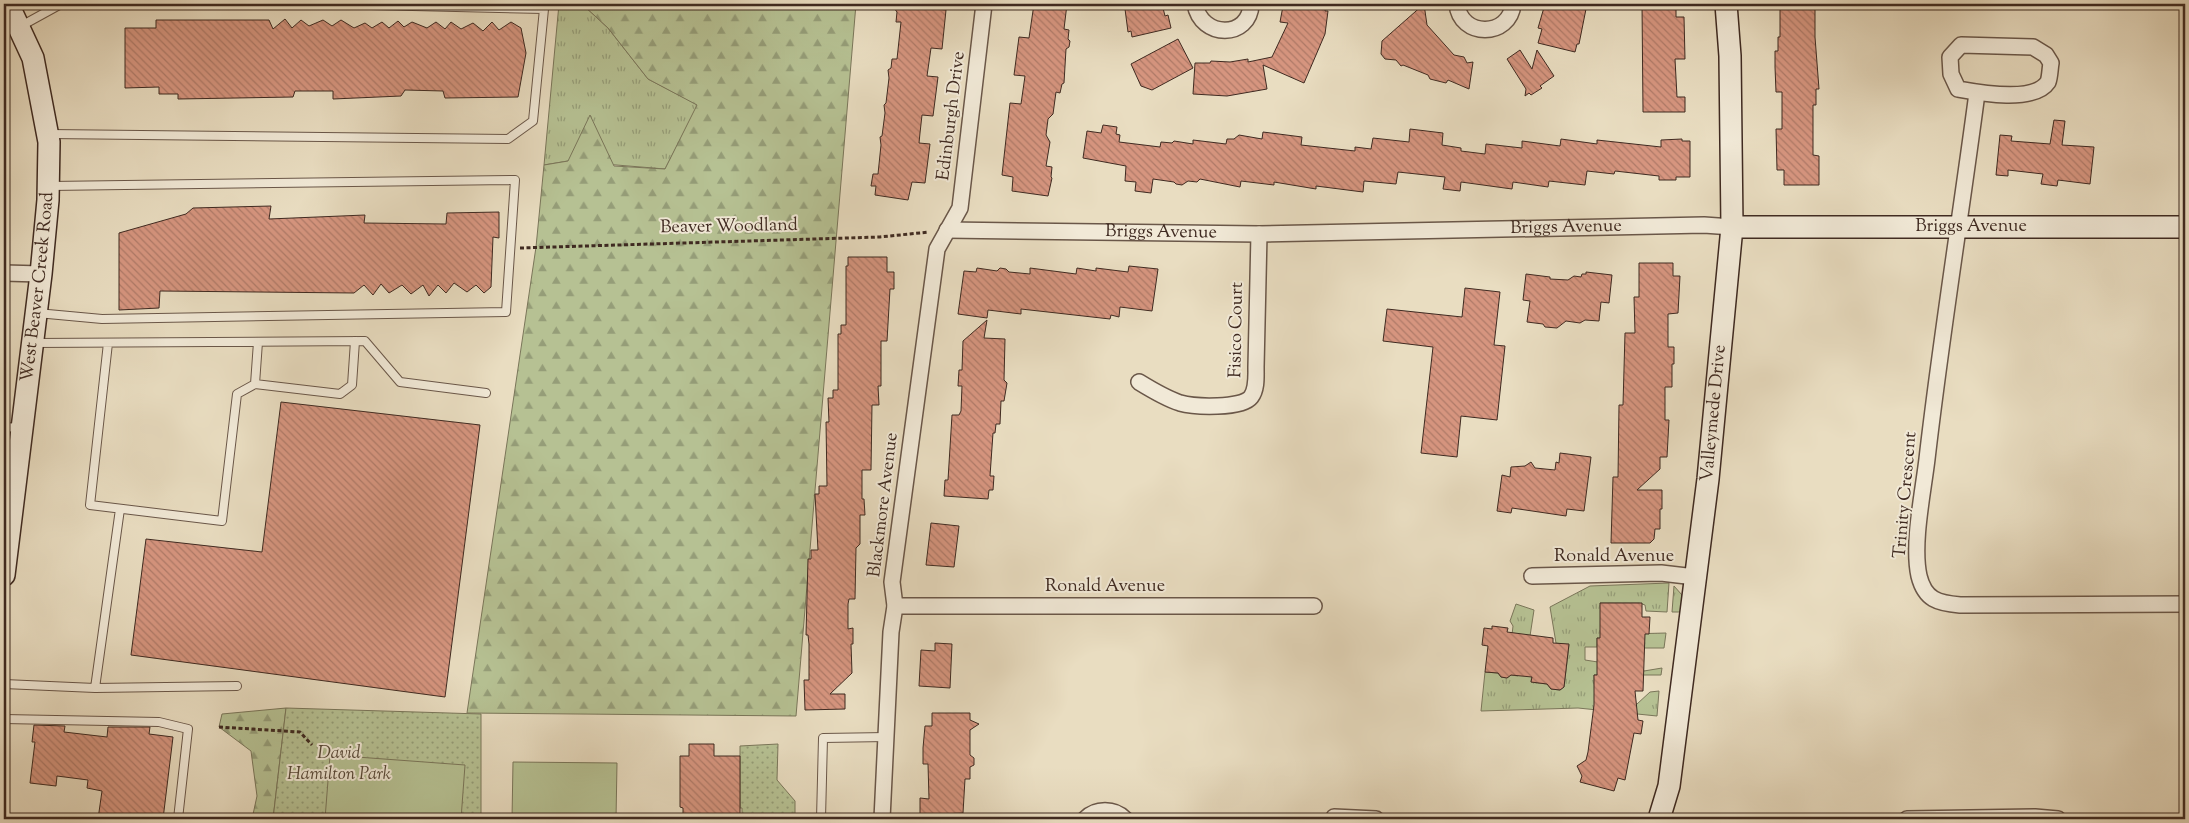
<svg xmlns="http://www.w3.org/2000/svg" width="2189" height="823" viewBox="0 0 2189 823" font-family="'Sorts Mill Goudy',serif">
	<style>
		.grass { fill: url(#grass-tufts); stroke: #7a765a }
		.forest { fill: url(#forest-firs); stroke: #7a765a }
		.park { fill: url(#park-dots); stroke: #7a765a }
		.pitch { fill: #b6c193; stroke: #7a765a }
		.building { fill: url(#building-back-hatch); stroke: #3f2a21 }
		.lines { fill: none; stroke-linecap: round; stroke-linejoin: round }
		.lane-casing { stroke: #6a5749; stroke-width: 10 }
		.street-casing { stroke: #6a5749; stroke-width: 18 }
		.secondary-casing { stroke: #3f2a21; stroke-width: 24 }
		.path { stroke: #3f2a21; stroke-width: 3; stroke-dasharray: 4 2.5; stroke-linecap: butt }
		.lane { stroke: #f1e9d7; stroke-width: 8 }
		.street { stroke: #f1e9d7; stroke-width: 15 }
		.secondary { stroke: #f1e9d7; stroke-width: 21 }
		.labels { text-anchor: middle; dominant-baseline: central; stroke-width: 4; stroke-linejoin: round; paint-order: stroke }
		.street-label { font-size: 18px; fill: #3f2a21; stroke: #f1e9d7 }
		.park-label { font-size: 18px; font-style: italic; fill: #574838; stroke: #f1e9d7 }
	</style>
	<defs>
		<pattern id="grass-tufts" width="24" height="20" patternUnits="userSpaceOnUse" patternTransform="scale(1.25)"><rect width="24" height="20" fill="#b6c193"/><path d="M3 7l-1-3M5 7V3M7 7l1-3M15 17l-1-3M17 17v-4M19 17l1-3" fill="none" stroke="#959d78"/></pattern>
		<pattern id="forest-firs" width="22" height="20" patternUnits="userSpaceOnUse" patternTransform="scale(1.25)"><rect width="22" height="20" fill="#b6c193"/><path d="M5 1l3.5 6h-7zM16 11l3.5 6h-7z" fill="#959d78"/></pattern>
		<pattern id="park-dots" width="8" height="8" patternUnits="userSpaceOnUse" patternTransform="scale(1.25)"><rect width="8" height="8" fill="#b6c193"/><path d="M2 2h.1M6 6h.1" fill="none" stroke="#959d78" stroke-width="1.8" stroke-linecap="round"/></pattern>
		<pattern id="building-back-hatch" width="6" height="6" patternUnits="userSpaceOnUse" patternTransform="scale(1.25)"><rect width="6" height="6" fill="#d6957f"/><path d="M-1 5l2 2M0 0l6 6M5-1l2 2" fill="none" stroke="#af7a68"/></pattern>
	</defs>
	<rect width="100%" height="100%" fill="#e9ddc1"/>
	<filter id="stains"><feTurbulence type="fractalNoise" baseFrequency=".004" numOctaves="4"/><feColorMatrix values="0 0 0 0 .2 0 0 0 0 .09 0 0 0 0 .02 0 0 0 .5 -.17"/></filter>
	<radialGradient id="worn" r=".72"><stop offset=".6" stop-color="#630" stop-opacity="0"/><stop offset="1" stop-color="#630" stop-opacity=".3"/></radialGradient>
	<path class="grass" d="M 559,4 L 582,4 L 608,28 L 648,79 L 698,105 L 665,169 L 568,161 L 544,165 Z
		M 1669,583 L 1667,612 L 1646,611 L 1645,605 L 1639,603 L 1600,603 L 1628,634 L 1666,633 L 1664,648 L 1645,648 L 1642,645 L 1597,638 L 1597,647 L 1585,647 L 1585,660 L 1643,669 L 1644,671 L 1662,668 L 1661,675 L 1594,675 L 1595,706 L 1637,704 L 1650,692 L 1659,691 L 1657,716 L 1578,708 L 1481,711 L 1485,672 L 1498,673 L 1501,677 L 1507,678 L 1511,675 L 1518,676 L 1512,635 L 1513,626 L 1510,621 L 1516,604 L 1534,610 L 1526,662 L 1533,663 L 1531,682 L 1547,684 L 1551,689 L 1560,690 L 1564,687 L 1569,645 L 1556,643 L 1550,607 L 1590,586 Z
		M 1674,586 L 1682,595 L 1681,612 L 1672,612 Z"/>
	<path class="forest" d="M 582,4 L 856,4 L 796,716 L 467,713 L 536,247 L 544,165 L 568,161 L 590,115 L 614,166 L 665,169 L 697,105 L 648,79 L 608,28 Z
		M 286,708 L 273,819 L 252,819 L 257,796 L 251,751 L 219,727 L 222,714 Z"/>
	<path class="park" d="M 286,708 L 481,714 L 481,819 L 273,819 Z
		M 778,744 L 777,780 L 795,801 L 795,819 L 742,819 L 742,808 L 740,808 L 740,746 Z"/>
	<path class="pitch" d="M 330,755 L 465,765 L 461,819 L 325,819 Z
		M 513,762 L 617,763 L 616,819 L 512,819 Z"/>
	<path class="building" d="M 891,4 L 936,4 L 935,9 L 946,10 L 942,49 L 931,48 L 927,76 L 938,77 L 933,116 L 922,115 L 920,133 L 919,143 L 930,144 L 925,183 L 912,182 L 908,200 L 875,195 L 876,186 L 871,186 L 873,174 L 878,174 L 881,145 L 880,137 L 882,136 L 885,113 L 884,105 L 886,103 L 889,78 L 888,70 L 891,68 L 892,59 L 897,59 L 901,22 L 896,22 L 897,12 Z
		M 1034,4 L 1067,4 L 1064,29 L 1069,30 L 1068,39 L 1070,41 L 1069,47 L 1066,49 L 1064,83 L 1062,84 L 1060,93 L 1056,92 L 1053,114 L 1048,119 L 1046,135 L 1050,142 L 1046,166 L 1052,167 L 1051,177 L 1052,178 L 1048,196 L 1012,191 L 1013,177 L 1002,175 L 1010,103 L 1021,104 L 1025,76 L 1014,75 L 1019,37 L 1029,38 Z
		M 1148,4 L 1162,4 L 1165,16 L 1168,15 L 1171,28 L 1132,37 L 1131,31 L 1128,32 L 1125,9 Z
		M 1292,4 L 1326,4 L 1325,11 L 1328,11 L 1325,34 L 1304,83 L 1263,65 L 1267,89 L 1227,96 L 1193,94 L 1195,63 L 1210,63 L 1211,61 L 1230,62 L 1248,59 L 1248,62 L 1272,57 L 1288,23 L 1280,22 L 1283,6 L 1291,7 Z
		M 1424,4 L 1427,25 L 1454,55 L 1464,57 L 1467,63 L 1473,62 L 1469,89 L 1448,80 L 1446,83 L 1430,79 L 1428,75 L 1403,65 L 1401,66 L 1396,60 L 1385,59 L 1381,54 L 1382,41 Z
		M 1545,4 L 1587,4 L 1579,44 L 1577,44 L 1575,52 L 1538,43 L 1542,29 L 1538,28 Z
		M 1642,4 L 1676,4 L 1676,17 L 1684,17 L 1685,59 L 1675,59 L 1677,97 L 1685,97 L 1685,112 L 1643,112 Z
		M 1780,4 L 1815,4 L 1815,37 L 1819,89 L 1816,89 L 1816,105 L 1813,105 L 1813,155 L 1819,156 L 1819,185 L 1784,185 L 1784,170 L 1777,170 L 1776,129 L 1782,129 L 1782,92 L 1776,92 L 1775,67 L 1775,51 L 1778,51 L 1778,37 L 1780,37 Z
		M 285,19 L 292,28 L 301,20 L 309,26 L 323,20 L 332,26 L 341,20 L 354,28 L 365,23 L 372,28 L 382,22 L 389,28 L 398,21 L 404,27 L 412,22 L 427,28 L 436,22 L 445,29 L 451,22 L 461,29 L 473,23 L 483,31 L 492,22 L 499,30 L 511,22 L 521,28 L 526,53 L 518,97 L 445,98 L 443,91 L 405,90 L 401,96 L 333,99 L 333,91 L 295,91 L 293,97 L 178,99 L 178,94 L 159,94 L 159,87 L 125,88 L 125,28 L 156,28 L 156,20 L 269,20 L 273,29 Z
		M 1178,39 L 1193,68 L 1152,90 L 1141,86 L 1131,64 Z
		M 1520,50 L 1532,69 L 1537,50 L 1554,76 L 1540,86 L 1542,88 L 1531,95 L 1529,93 L 1525,96 L 1526,89 L 1507,59 Z
		M 2054,120 L 2065,121 L 2062,145 L 2094,147 L 2090,184 L 2058,180 L 2057,186 L 2041,184 L 2043,174 L 2008,170 L 2008,176 L 1996,175 L 2000,135 L 2012,136 L 2011,141 L 2050,144 Z
		M 1103,125 L 1117,127 L 1116,134 L 1120,135 L 1119,142 L 1160,147 L 1161,142 L 1172,143 L 1174,141 L 1193,144 L 1193,140 L 1226,144 L 1227,139 L 1234,139 L 1239,135 L 1262,139 L 1263,132 L 1302,137 L 1301,145 L 1355,151 L 1355,147 L 1371,149 L 1373,138 L 1409,142 L 1410,129 L 1443,133 L 1442,145 L 1461,148 L 1461,151 L 1485,154 L 1486,144 L 1522,148 L 1522,141 L 1560,146 L 1561,139 L 1597,144 L 1597,140 L 1661,147 L 1661,140 L 1682,139 L 1682,141 L 1690,141 L 1690,177 L 1676,177 L 1676,180 L 1659,180 L 1659,176 L 1615,171 L 1614,174 L 1587,171 L 1585,185 L 1549,181 L 1548,187 L 1513,182 L 1512,189 L 1461,182 L 1460,191 L 1443,189 L 1445,177 L 1398,172 L 1396,184 L 1364,181 L 1363,192 L 1316,186 L 1316,189 L 1274,182 L 1274,185 L 1241,181 L 1240,187 L 1200,179 L 1197,182 L 1188,181 L 1182,185 L 1176,184 L 1174,182 L 1153,179 L 1151,193 L 1135,191 L 1136,182 L 1125,181 L 1126,166 L 1083,158 L 1087,131 L 1101,133 Z
		M 271,206 L 269,219 L 365,215 L 364,223 L 446,224 L 447,213 L 499,212 L 499,238 L 493,237 L 491,287 L 484,293 L 476,285 L 467,292 L 454,283 L 446,293 L 438,285 L 429,296 L 423,285 L 411,294 L 402,285 L 389,293 L 381,284 L 373,295 L 364,285 L 354,293 L 160,291 L 159,308 L 119,310 L 119,233 L 186,214 L 193,208 Z
		M 848,257 L 887,257 L 887,272 L 894,272 L 894,289 L 890,289 L 887,341 L 881,341 L 881,386 L 878,386 L 879,405 L 872,405 L 871,470 L 862,470 L 862,499 L 864,499 L 865,515 L 860,515 L 860,544 L 856,548 L 855,599 L 849,599 L 848,604 L 848,629 L 853,628 L 853,644 L 851,644 L 852,673 L 830,694 L 845,694 L 845,709 L 805,710 L 804,680 L 809,680 L 809,644 L 808,635 L 806,635 L 808,559 L 811,559 L 811,550 L 818,550 L 815,494 L 819,494 L 819,486 L 827,486 L 826,422 L 829,422 L 828,398 L 833,398 L 833,390 L 838,390 L 838,334 L 841,334 L 841,325 L 846,325 L 846,266 L 848,266 Z
		M 1639,263 L 1673,263 L 1673,276 L 1680,276 L 1678,313 L 1668,314 L 1668,347 L 1674,347 L 1674,364 L 1672,364 L 1672,387 L 1665,387 L 1665,420 L 1669,420 L 1667,457 L 1660,457 L 1660,469 L 1637,490 L 1662,490 L 1662,509 L 1660,509 L 1660,529 L 1655,529 L 1654,539 L 1650,543 L 1611,543 L 1613,477 L 1618,477 L 1619,405 L 1623,405 L 1625,333 L 1635,333 L 1634,297 L 1639,297 Z
		M 1129,266 L 1158,269 L 1152,311 L 1120,307 L 1119,317 L 1111,315 L 1110,319 L 1021,309 L 1021,314 L 988,310 L 987,318 L 958,314 L 964,271 L 976,272 L 977,268 L 997,271 L 1000,268 L 1006,269 L 1009,272 L 1030,274 L 1030,268 L 1076,274 L 1077,268 L 1096,271 L 1096,268 L 1128,272 Z
		M 1586,272 L 1612,275 L 1609,303 L 1601,302 L 1599,321 L 1585,320 L 1580,323 L 1566,321 L 1557,328 L 1545,327 L 1543,324 L 1527,322 L 1530,301 L 1523,300 L 1526,274 L 1550,277 L 1550,279 L 1568,280 L 1574,276 L 1581,277 L 1582,274 L 1586,274 Z
		M 1465,288 L 1500,292 L 1494,345 L 1505,346 L 1497,420 L 1461,416 L 1457,457 L 1421,453 L 1433,347 L 1383,341 L 1387,309 L 1462,317 Z
		M 987,320 L 984,338 L 1005,339 L 1004,380 L 1007,383 L 1004,401 L 1001,401 L 1000,424 L 996,424 L 995,433 L 993,433 L 990,476 L 994,476 L 993,490 L 989,490 L 988,499 L 944,496 L 945,480 L 948,480 L 952,415 L 959,415 L 961,411 L 962,386 L 958,386 L 959,370 L 962,370 L 963,341 Z
		M 281,402 L 480,425 L 445,697 L 131,655 L 146,539 L 262,552 Z
		M 1560,453 L 1591,457 L 1584,511 L 1567,509 L 1566,516 L 1512,508 L 1511,513 L 1497,511 L 1502,475 L 1510,477 L 1511,467 L 1525,466 L 1531,462 L 1535,468 L 1555,470 L 1556,462 L 1559,463 Z
		M 931,523 L 959,526 L 954,567 L 926,565 Z
		M 1600,603 L 1642,603 L 1642,617 L 1650,617 L 1649,634 L 1645,634 L 1643,691 L 1635,691 L 1638,720 L 1643,721 L 1641,734 L 1634,733 L 1625,780 L 1618,778 L 1614,791 L 1580,782 L 1582,776 L 1577,766 L 1586,760 L 1588,752 L 1594,705 L 1594,675 L 1597,675 L 1597,638 L 1600,638 Z
		M 1492,626 L 1508,628 L 1507,632 L 1553,638 L 1553,643 L 1569,644 L 1564,687 L 1560,690 L 1551,689 L 1547,684 L 1531,682 L 1532,677 L 1511,675 L 1507,678 L 1501,677 L 1498,673 L 1485,672 L 1488,646 L 1482,645 L 1484,628 L 1492,629 Z
		M 935,643 L 952,644 L 950,688 L 919,686 L 921,650 L 935,651 Z
		M 932,713 L 970,713 L 970,720 L 979,724 L 970,730 L 970,755 L 974,758 L 974,765 L 970,767 L 970,779 L 965,779 L 963,813 L 920,815 L 920,798 L 929,799 L 928,764 L 923,764 L 923,748 L 925,726 L 932,726 Z
		M 34,725 L 65,726 L 64,732 L 107,737 L 108,727 L 150,727 L 149,734 L 173,737 L 163,819 L 98,819 L 102,791 L 87,788 L 88,780 L 57,776 L 56,786 L 30,783 L 35,742 L 32,742 Z
		M 689,744 L 714,744 L 714,756 L 740,756 L 740,819 L 683,819 L 683,808 L 680,807 L 680,756 L 689,756 Z"/>
	<g class="lines">
		<defs>
			<path id="lane" d="M 21,26 L 61,4
				M 49,134 L 508,139 L 533,121 L 544,9 L 326,4
				M 37,313 L 102,319 L 506,312 L 515,180 L 50,186
				M 258,342 L 255,384 L 340,394 L 352,385 L 355,341
				M 35,343 L 365,341 L 400,382 L 486,393
				M 108,343 L 90,505 L 222,521 L 237,394 L 255,384
				M 4,427 L 21,428
				M 4,684 L 95,688 L 237,686
				M 95,688 L 120,509
				M 4,719 L 159,722 L 188,729 L 178,819
				M 821,819 L 823,738 L 887,737"/>
			<g id="street">
				<path d="M 1195,4 C 1201,39 1250,39 1251,4"/>
				<path d="M 1457,4 C 1460,38 1510,38 1513,4"/>
				<path d="M 1961,45 L 2033,47 L 2046,55 L 2051,63 C 2050,68 2050,77 2048,82 C 2034,103 1980,93 1958,89 L 1951,74 L 1950,57 Z"/>
				<path d="M 1977,93 C 1961,215 1941,337 1927,459 C 1923,493 1912,544 1919,576 C 1925,600 1938,603 1960,605 L 2185,604"/>
				<path id="s1" d="M 947,230 L 1259,234 L 1704,225 L 1732,227"/>
				<path d="M 4,273 L 41,274"/>
				<path d="M 1139,382 C 1152,390 1165,398 1180,403 C 1194,407 1242,409 1251,397 C 1257,389 1256,377 1256,367 L 1259,234"/>
				<path d="M 1532,576 L 1661,573 L 1695,577"/>
				<path d="M 895,606 L 1314,606"/>
				<path d="M 882,819 L 891,632 L 895,606 L 892,582 L 937,249 L 960,208 L 984,4"/>
				<path d="M 1085,819 C 1096,808 1114,808 1125,819"/>
				<path d="M 1334,819 L 1334,817 L 1376,819"/>
				<path d="M 1907,819 L 2035,817 L 2058,819"/>
			</g>
			<g id="secondary">
				<path id="s2" d="M 1732,227 L 2185,227"/>
				<path id="s3" d="M 4,575 L 41,274 L 48,200 L 49,142 L 33,58 L 8,4"/>
				<path id="s4" d="M 1659,819 L 1669,786 L 1708,479 L 1732,227 L 1730,56 L 1726,4"/>
			</g>
		</defs>
		<use href="#lane" class="lane-casing"/>
		<use href="#street" class="street-casing"/>
		<use href="#secondary" class="secondary-casing"/>
		<path class="path" d="M 520,248 L 880,237 L 929,232
			M 219,727 L 300,732 L 312,745"/>
		<use href="#lane" class="lane"/>
		<use href="#street" class="street"/>
		<use href="#secondary" class="secondary"/>
	</g>
	<g class="labels">
		<g class="street-label">
			<text transform="translate(952 116) rotate(-83)">Edinburgh Drive</text>
			<text transform="translate(729 227) rotate(-1)">Beaver Woodland</text>
			<text stroke="none"><textPath href="#s2" startOffset="239">Briggs Avenue</textPath></text>
			<text stroke="none"><textPath href="#s1" startOffset="619">Briggs Avenue</textPath></text>
			<text stroke="none"><textPath href="#s1" startOffset="214">Briggs Avenue</textPath></text>
			<text stroke="none"><textPath href="#s3" startOffset="290">West Beaver Creek Road</textPath></text>
			<text transform="translate(1237 330) rotate(-89)">Fisico Court</text>
			<text stroke="none"><textPath href="#s4" startOffset="410">Valleymede Drive</textPath></text>
			<text transform="translate(1906 495) rotate(-85)">Trinity Crescent</text>
			<text transform="translate(884 505) rotate(-83)">Blackmore Avenue</text>
			<text x="1614" y="557">Ronald Avenue</text>
			<text x="1105" y="587">Ronald Avenue</text>
		</g>
		<g class="park-label">
			<text x="339" y="754">David<tspan x="339" dy="21">Hamilton Park</tspan></text>
		</g>
	</g>
	<rect width="2189" height="823" fill="none" stroke="#e9ddc1" stroke-width="20"/>
	<rect x="5" y="5" width="2179" height="813" fill="none" stroke="#3f2a21" stroke-width="2.5"/>
	<rect x="10" y="10" width="2169" height="803" fill="none" stroke="#3f2a21"/>
	<rect width="100%" height="100%" filter="url(#stains)"/>
	<rect width="100%" height="100%" fill="url(#worn)"/>
</svg>
